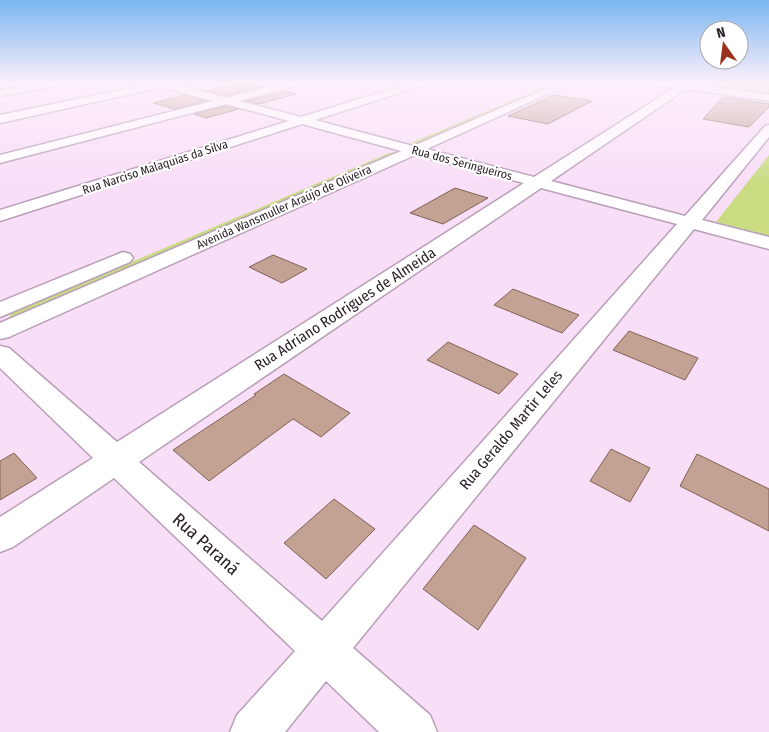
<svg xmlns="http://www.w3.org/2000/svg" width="769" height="732" viewBox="0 0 769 732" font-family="'Fira Sans Condensed',sans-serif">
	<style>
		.green { fill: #c9dc82 }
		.building { fill: #c3a294; stroke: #816256 }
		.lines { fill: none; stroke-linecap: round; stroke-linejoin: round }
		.minor-casing { stroke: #b89fb7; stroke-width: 3 }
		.minor { fill: #fff; fill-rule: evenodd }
		.labels { text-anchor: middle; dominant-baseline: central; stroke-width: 4.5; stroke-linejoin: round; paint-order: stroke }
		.far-street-label { font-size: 12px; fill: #2a2029; stroke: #fff }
		.street-label { font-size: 15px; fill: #2a2029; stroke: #fff }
		.near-street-label { font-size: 18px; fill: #2a2029; stroke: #fff }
	</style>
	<rect width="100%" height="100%" fill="#f9def7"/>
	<path class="green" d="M 556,82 L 562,82 L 418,145 L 411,143 Z
		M 716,82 L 769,82 L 769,96 L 709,87 Z
		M 394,152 L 396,154 L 19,318 L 8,319 L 11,313 L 389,153 Z
		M 769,155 L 769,236 L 716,222 Z"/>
	<path class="building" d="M 244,82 L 263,86 L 226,96 L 206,91 Z
		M 283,91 L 296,94 L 259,104 L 246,101 Z
		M 185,95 L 206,101 L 174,109 L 153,103 Z
		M 554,95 L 592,101 L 548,124 L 508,116 Z
		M 723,97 L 769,104 L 769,107 L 749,127 L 703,119 Z
		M 226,106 L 239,109 L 206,118 L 194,114 Z
		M 455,188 L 488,198 L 443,224 L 410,213 Z
		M 273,255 L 307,269 L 282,283 L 249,267 Z
		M 513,289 L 579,315 L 562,333 L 494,305 Z
		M 629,331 L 698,358 L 685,380 L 613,350 Z
		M 448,342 L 518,374 L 499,394 L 427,360 Z
		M 284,374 L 350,413 L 321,437 L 293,419 L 209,481 L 173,450 L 256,395 L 254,394 Z
		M 611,449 L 650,468 L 630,502 L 590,481 Z
		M 14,453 L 37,478 L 0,500 L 0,461 Z
		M 697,454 L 769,489 L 769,531 L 680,486 Z
		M 334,499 L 375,529 L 326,579 L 284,543 Z
		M 474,525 L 526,558 L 478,630 L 423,589 Z"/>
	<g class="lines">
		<defs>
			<path id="minor" d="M 45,82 L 66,82 L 61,85 L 0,96 L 0,90 Z
				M 149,82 L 177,82 L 174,84 L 226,98 L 287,82 L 304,82 L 302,84 L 239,101 L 301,117 L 414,82 L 429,82 L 427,84 L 315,120 L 413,146 L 561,82 L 574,82 L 427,149 L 534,177 L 674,88 L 655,85 L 650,82 L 695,82 L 693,84 L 769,95 L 769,101 L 686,89 L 551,181 L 685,216 L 765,126 L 769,125 L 769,137 L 702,220 L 769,237 L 769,249 L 694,229 L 353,648 L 430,715 L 437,732 L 379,732 L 326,681 L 285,732 L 230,732 L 237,715 L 295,651 L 114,478 L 13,547 L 0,552 L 0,517 L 93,458 L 0,368 L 0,346 L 9,348 L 117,442 L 524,183 L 415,155 L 9,337 L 0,339 L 0,323 L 401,151 L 302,124 L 0,221 L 0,210 L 289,121 L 226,104 L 0,163 L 0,155 L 213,101 L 162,87 L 0,123 L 0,115 L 150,84 ZM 541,188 L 677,224 L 322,621 L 139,462 Z
				M 123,252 L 130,254 L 133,258 L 130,262 L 0,317 L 0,302 Z"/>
		</defs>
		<use href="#minor" class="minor-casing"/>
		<use href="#minor" class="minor"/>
	</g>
	<linearGradient id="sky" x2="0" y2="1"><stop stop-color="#7ab6f0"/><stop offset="0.45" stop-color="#fcf0fb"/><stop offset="1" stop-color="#fcf0fb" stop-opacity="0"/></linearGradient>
	<rect width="769" height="184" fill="url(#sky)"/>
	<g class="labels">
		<g class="far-street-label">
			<text transform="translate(462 163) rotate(15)">Rua dos Seringueiros</text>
			<text transform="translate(155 167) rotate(-18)">Rua Narciso Malaquias da Silva</text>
			<text transform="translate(284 207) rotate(-24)">Avenida Wansmuller Araújo de Oliveira</text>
		</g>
		<g class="street-label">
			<text transform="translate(345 309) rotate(-33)">Rua Adriano Rodrigues de Almeida</text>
			<text transform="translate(511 430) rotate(-50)">Rua Geraldo Martir Leles</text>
		</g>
		<g class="near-street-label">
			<text transform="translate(206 544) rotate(42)">Rua Paraná</text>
		</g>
	</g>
	<g transform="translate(724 45) rotate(346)"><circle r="24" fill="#ffffff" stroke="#aaa6a9"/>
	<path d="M0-4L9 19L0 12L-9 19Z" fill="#9a311d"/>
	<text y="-8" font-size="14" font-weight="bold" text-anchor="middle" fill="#2a2029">N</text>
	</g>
</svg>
